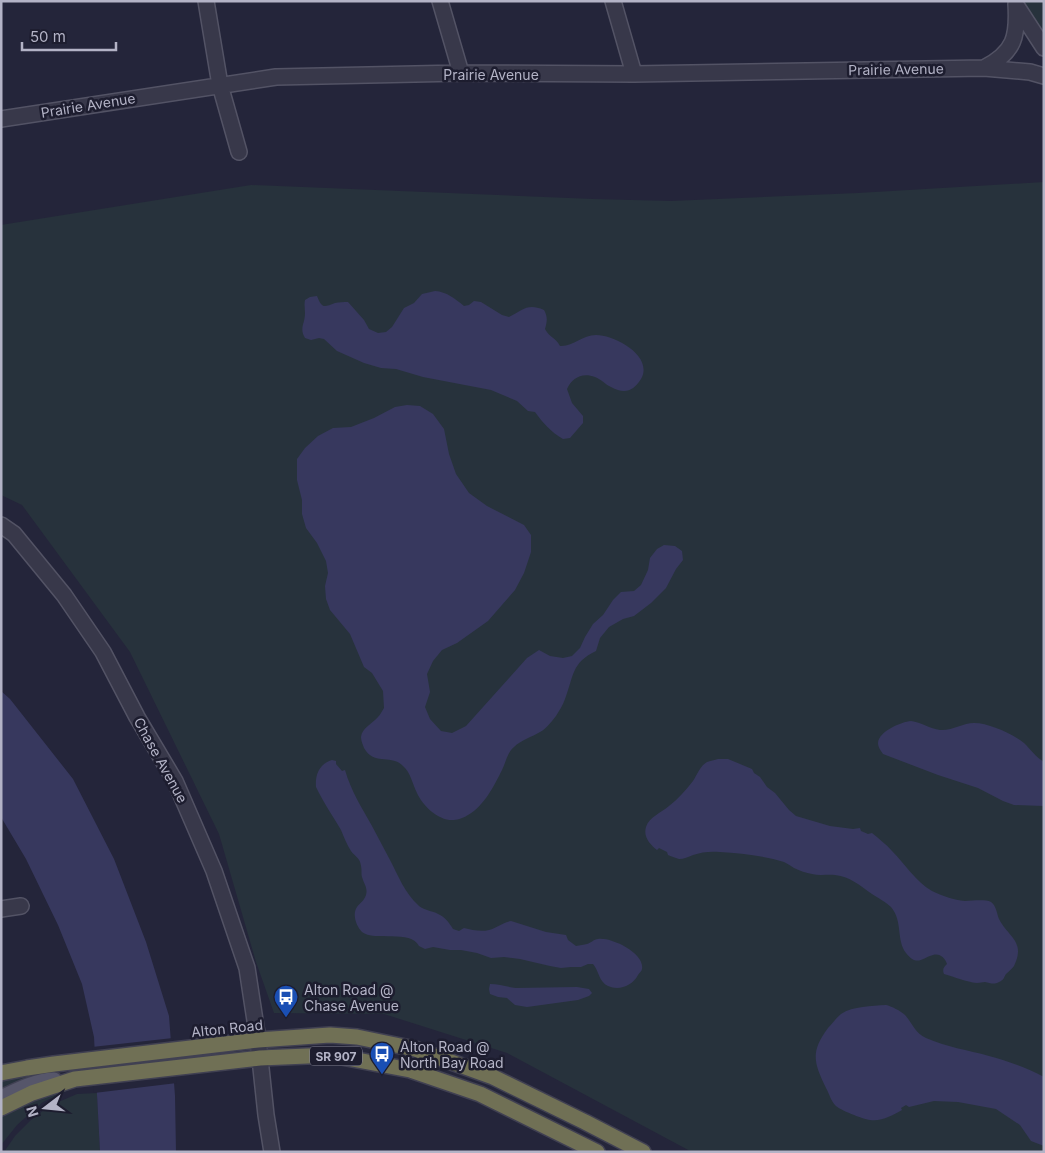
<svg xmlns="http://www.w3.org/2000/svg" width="1045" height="1153" viewBox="0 0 1045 1153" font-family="Inter,sans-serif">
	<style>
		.green { fill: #27323c }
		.water { fill: #37385e }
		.pier { fill: #24253a }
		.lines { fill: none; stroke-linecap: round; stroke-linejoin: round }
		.minor-casing { stroke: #535365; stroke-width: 18 }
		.major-casing { stroke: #414153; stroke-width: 18 }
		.highway-casing { stroke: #404052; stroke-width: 18 }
		.minor { stroke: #38384a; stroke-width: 15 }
		.major { stroke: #56566a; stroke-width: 15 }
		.highway { stroke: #707055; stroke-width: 15 }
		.labels { text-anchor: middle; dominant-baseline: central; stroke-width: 5; stroke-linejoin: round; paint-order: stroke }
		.shield { fill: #1d1d2f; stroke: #868699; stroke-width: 1 }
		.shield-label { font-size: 12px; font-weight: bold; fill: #b3b3c6 }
		.street-label { font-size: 14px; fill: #b3b3c6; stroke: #1d1d2f }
		.poi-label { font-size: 14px; fill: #b3b3c6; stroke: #1d1d2f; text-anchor: start }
	</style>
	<rect width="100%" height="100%" fill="#24253a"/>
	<path class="green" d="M 1022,1 L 1044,1 L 1044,39 Z
		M 1044,182 L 1044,1152 L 692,1152 L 507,1053 L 384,1014 L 274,1013 L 256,962 L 219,834 L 130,652 L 22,505 L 1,495 L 1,225 L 251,185 L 593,199 L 671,201 L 858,193 Z
		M 42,1073 L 42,1077 L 1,1090 L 1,1081 Z
		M 73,1088 L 43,1102 L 17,1125 L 1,1145 L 1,1114 C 25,1102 46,1093 73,1088 Z
		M 97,1093 L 100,1152 L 4,1152 L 15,1136 L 31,1120 L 49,1106 L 77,1094 Z"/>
	<path class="water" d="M 435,291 C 447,292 454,298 464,306 L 469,305 L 474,301 L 481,302 L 502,315 L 509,317 C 524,310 527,303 544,310 C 548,317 547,322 545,329 C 550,338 555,337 560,346 C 573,347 582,335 596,335 C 615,335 654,356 641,379 C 633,392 624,394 611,387 C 606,385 601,379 595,377 C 582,372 572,378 567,389 L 572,403 L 583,416 L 583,423 L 570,438 L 563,439 C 551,432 543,423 535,412 L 528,411 L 517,401 L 491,390 L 423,377 L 396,369 L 381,368 L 364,363 L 337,351 L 324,339 L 319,338 L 311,340 L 305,338 C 299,328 305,324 305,313 C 305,309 304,305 305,300 L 310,297 L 317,296 C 322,309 324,307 335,303 C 339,302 344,302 348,302 L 364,320 L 369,329 L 378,333 L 386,332 L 392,327 L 404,308 L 414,303 L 422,294 Z
		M 407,405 L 420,406 L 433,414 L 444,429 L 449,454 L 456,474 L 469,493 L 487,506 L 524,525 L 531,535 L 531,552 L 524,573 L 515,590 L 488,621 L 457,643 L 442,650 L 433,661 L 427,674 L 430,692 L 425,707 L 430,719 L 441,731 L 452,733 L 466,726 L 527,658 L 539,650 L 550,656 L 563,658 L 572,656 L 580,648 L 585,637 L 593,624 L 603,615 L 613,600 L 621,592 L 634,591 L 641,585 L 648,570 L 650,558 L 657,549 L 664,545 L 675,546 L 682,551 L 683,560 L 676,569 L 666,588 L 651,603 L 634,616 L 623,619 L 609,627 L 600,638 L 596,651 C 571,663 574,676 565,699 C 563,705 559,711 556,716 C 552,721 546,729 540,732 C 532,737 521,740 514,747 C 507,753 506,762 502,770 C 494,786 484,806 468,815 C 465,817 458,820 454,820 C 438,821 423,806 417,793 C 412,783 411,773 403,766 C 392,754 374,766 364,748 C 363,745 361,741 361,737 C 362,728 372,724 378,717 C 380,715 382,711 384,708 L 383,691 L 372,673 L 364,667 L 350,634 L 330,610 L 326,599 L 325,586 L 328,573 L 326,561 L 317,543 L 306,528 L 302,514 L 302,500 L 297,480 L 297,459 L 305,448 L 318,436 L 333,428 L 351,427 L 374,418 L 395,407 Z
		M 1,691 L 10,699 L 73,779 L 114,859 L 146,942 L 169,1016 L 175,1096 L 176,1152 L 100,1152 L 94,1037 L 82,984 L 58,925 L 26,859 L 1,817 Z
		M 911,721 C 921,722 930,729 940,730 C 952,731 963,723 974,723 C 989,723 1013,734 1024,743 C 1031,750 1036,757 1044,762 L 1044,806 L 1014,805 L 1003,801 L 978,788 L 938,775 L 883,754 C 881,751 878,747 878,743 C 879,731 901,722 911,721 Z
		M 718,759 L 728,759 L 752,769 L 754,773 L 760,777 L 767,787 L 775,793 L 789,810 L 796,816 L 830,826 L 853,829 L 860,828 L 861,831 L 868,834 L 872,833 C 879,839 886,844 892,851 C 905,864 916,882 932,891 C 942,896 954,900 965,901 C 973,901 984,899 991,902 C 996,905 997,914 999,919 C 1008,937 1026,941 1014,966 C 1012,969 1009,971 1006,974 C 1004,977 1004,980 999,982 C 994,985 990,983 985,982 C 982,982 980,983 977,983 C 966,982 955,977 944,974 C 942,969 944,967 947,964 C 945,958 940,953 933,955 C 922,958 917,967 906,953 C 896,940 903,921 891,907 C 886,902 878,898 872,894 C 859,885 851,877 835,875 C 828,874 820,876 812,874 C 806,873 800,871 794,868 C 791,866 788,864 784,862 C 764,856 741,853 720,852 C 711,851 701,852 693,855 C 688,857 684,859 679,859 C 675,858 671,856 668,855 L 667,852 L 659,848 L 657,850 C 650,844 643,837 646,827 C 649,817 661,813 669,806 C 678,799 686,790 693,781 C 697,775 700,766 707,762 C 710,761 715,760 718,759 Z
		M 332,760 L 336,761 L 336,764 L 342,771 L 345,770 C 351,791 362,808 372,826 C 378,837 384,849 390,860 C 399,877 404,892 419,906 C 426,911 434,911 440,915 C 446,918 450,924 453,929 L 459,931 L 464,928 C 472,930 481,932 489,930 C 497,928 503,922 511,921 L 546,932 L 566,935 L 568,940 L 576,946 C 580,945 584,945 587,944 C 591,943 594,939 598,939 C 611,937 645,953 642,969 C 642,971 639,973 638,975 C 632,986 619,991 608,986 C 599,982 599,971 593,964 L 588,964 L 581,967 L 571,967 L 561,968 L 550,966 L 520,959 L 504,957 L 491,958 L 477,953 L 461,950 L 450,950 L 433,947 L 425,949 L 419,946 C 411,929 374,942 362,932 C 356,926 352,914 357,907 C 360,903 364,901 366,895 C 368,888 364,884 362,877 C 361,874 362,870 361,866 C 360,857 355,857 351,851 C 347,845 344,837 341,830 C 333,816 323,802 316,787 C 315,775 319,764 332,760 Z
		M 490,984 C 499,984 507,987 516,988 L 577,987 L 589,989 L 592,993 L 589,996 L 578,1000 L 527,1007 L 515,1005 L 507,998 L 498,997 L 490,994 L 489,989 Z
		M 886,1005 C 891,1006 901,1011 905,1015 C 913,1024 915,1033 926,1038 C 946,1047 968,1050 989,1056 C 1008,1061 1027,1068 1044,1077 L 1044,1146 L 1031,1141 L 1020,1125 L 996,1109 L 958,1102 L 934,1101 L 909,1107 L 906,1105 L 901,1108 L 902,1110 C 893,1115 881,1122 870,1120 C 863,1119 839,1110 835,1105 C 831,1101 829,1093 826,1088 C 814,1063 810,1052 828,1028 C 832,1024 836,1018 841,1014 C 853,1006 872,1006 886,1005 Z"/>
	<path class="pier" d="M 173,1038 L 177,1083 L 94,1093 L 92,1047 Z"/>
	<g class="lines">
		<defs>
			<path id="minor" d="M 206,1 L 220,85 L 239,152
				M 440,1 L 461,73
				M 613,1 L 634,74
				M 1016,5 L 1044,48
				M 984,68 C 1015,52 1018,36 1016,4
				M 1,119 L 276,77 L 461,73 L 634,74 L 984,68 L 1030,72 L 1044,76
				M 1,525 L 14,534 L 64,595 L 103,652 L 137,717 L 175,781 L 214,871 L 247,968 L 258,1040 L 266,1115 L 272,1152
				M 1,909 L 21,906"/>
			<path id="major" d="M 1,1098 C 18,1090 35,1081 54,1080"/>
			<path id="highway" d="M 1,1073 L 27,1068 L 54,1064 L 258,1040 L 330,1035 L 357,1037 L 415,1049 L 493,1077 L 585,1122 L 643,1152
				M 1,1108 L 32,1093 L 75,1079 L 260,1058 L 331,1055 L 410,1070 L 480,1094 L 597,1152"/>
		</defs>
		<use href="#minor" class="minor-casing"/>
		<use href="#major" class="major-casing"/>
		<use href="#highway" class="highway-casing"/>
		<use href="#minor" class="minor"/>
		<use href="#major" class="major"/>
		<use href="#highway" class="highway"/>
	</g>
	<defs>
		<symbol id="bus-pin" viewBox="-11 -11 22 30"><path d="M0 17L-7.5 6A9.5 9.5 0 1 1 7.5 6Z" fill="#1a4fb4" stroke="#1d1d2f"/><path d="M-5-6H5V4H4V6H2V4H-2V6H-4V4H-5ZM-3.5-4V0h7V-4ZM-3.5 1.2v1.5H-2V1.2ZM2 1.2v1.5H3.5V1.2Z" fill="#fff"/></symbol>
	</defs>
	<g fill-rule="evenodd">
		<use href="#bus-pin" x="272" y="983" width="28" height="38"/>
		<use href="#bus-pin" x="368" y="1040" width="28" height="38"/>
	</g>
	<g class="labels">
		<rect class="shield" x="310" y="1046.5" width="52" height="19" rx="4"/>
		<g class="shield-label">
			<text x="336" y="1056">SR 907</text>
		</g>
		<g class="street-label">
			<text transform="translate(896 69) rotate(-1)">Prairie Avenue</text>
			<text x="491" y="74">Prairie Avenue</text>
			<text transform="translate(88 105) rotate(-9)">Prairie Avenue</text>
			<text transform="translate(161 760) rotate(61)">Chase Avenue</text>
			<text transform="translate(227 1028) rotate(-6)">Alton Road</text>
		</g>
		<g class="poi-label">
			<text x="304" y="989">Alton Road @<tspan x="304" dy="16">Chase Avenue</tspan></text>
			<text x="400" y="1046">Alton Road @<tspan x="400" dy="16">North Bay Road</tspan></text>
		</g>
	</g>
	<rect width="1045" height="1153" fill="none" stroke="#b3b3c6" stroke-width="5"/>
	<g transform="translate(45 1108) rotate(254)" stroke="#1d1d2f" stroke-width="4" paint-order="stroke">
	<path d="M0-4L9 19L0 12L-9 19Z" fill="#b3b3c6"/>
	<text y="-8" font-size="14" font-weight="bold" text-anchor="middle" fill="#b3b3c6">N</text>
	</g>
	<path d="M22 42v8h94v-8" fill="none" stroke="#b3b3c6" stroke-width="2.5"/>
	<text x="30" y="42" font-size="15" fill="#b3b3c6" stroke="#1d1d2f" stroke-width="4" paint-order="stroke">50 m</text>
</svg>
